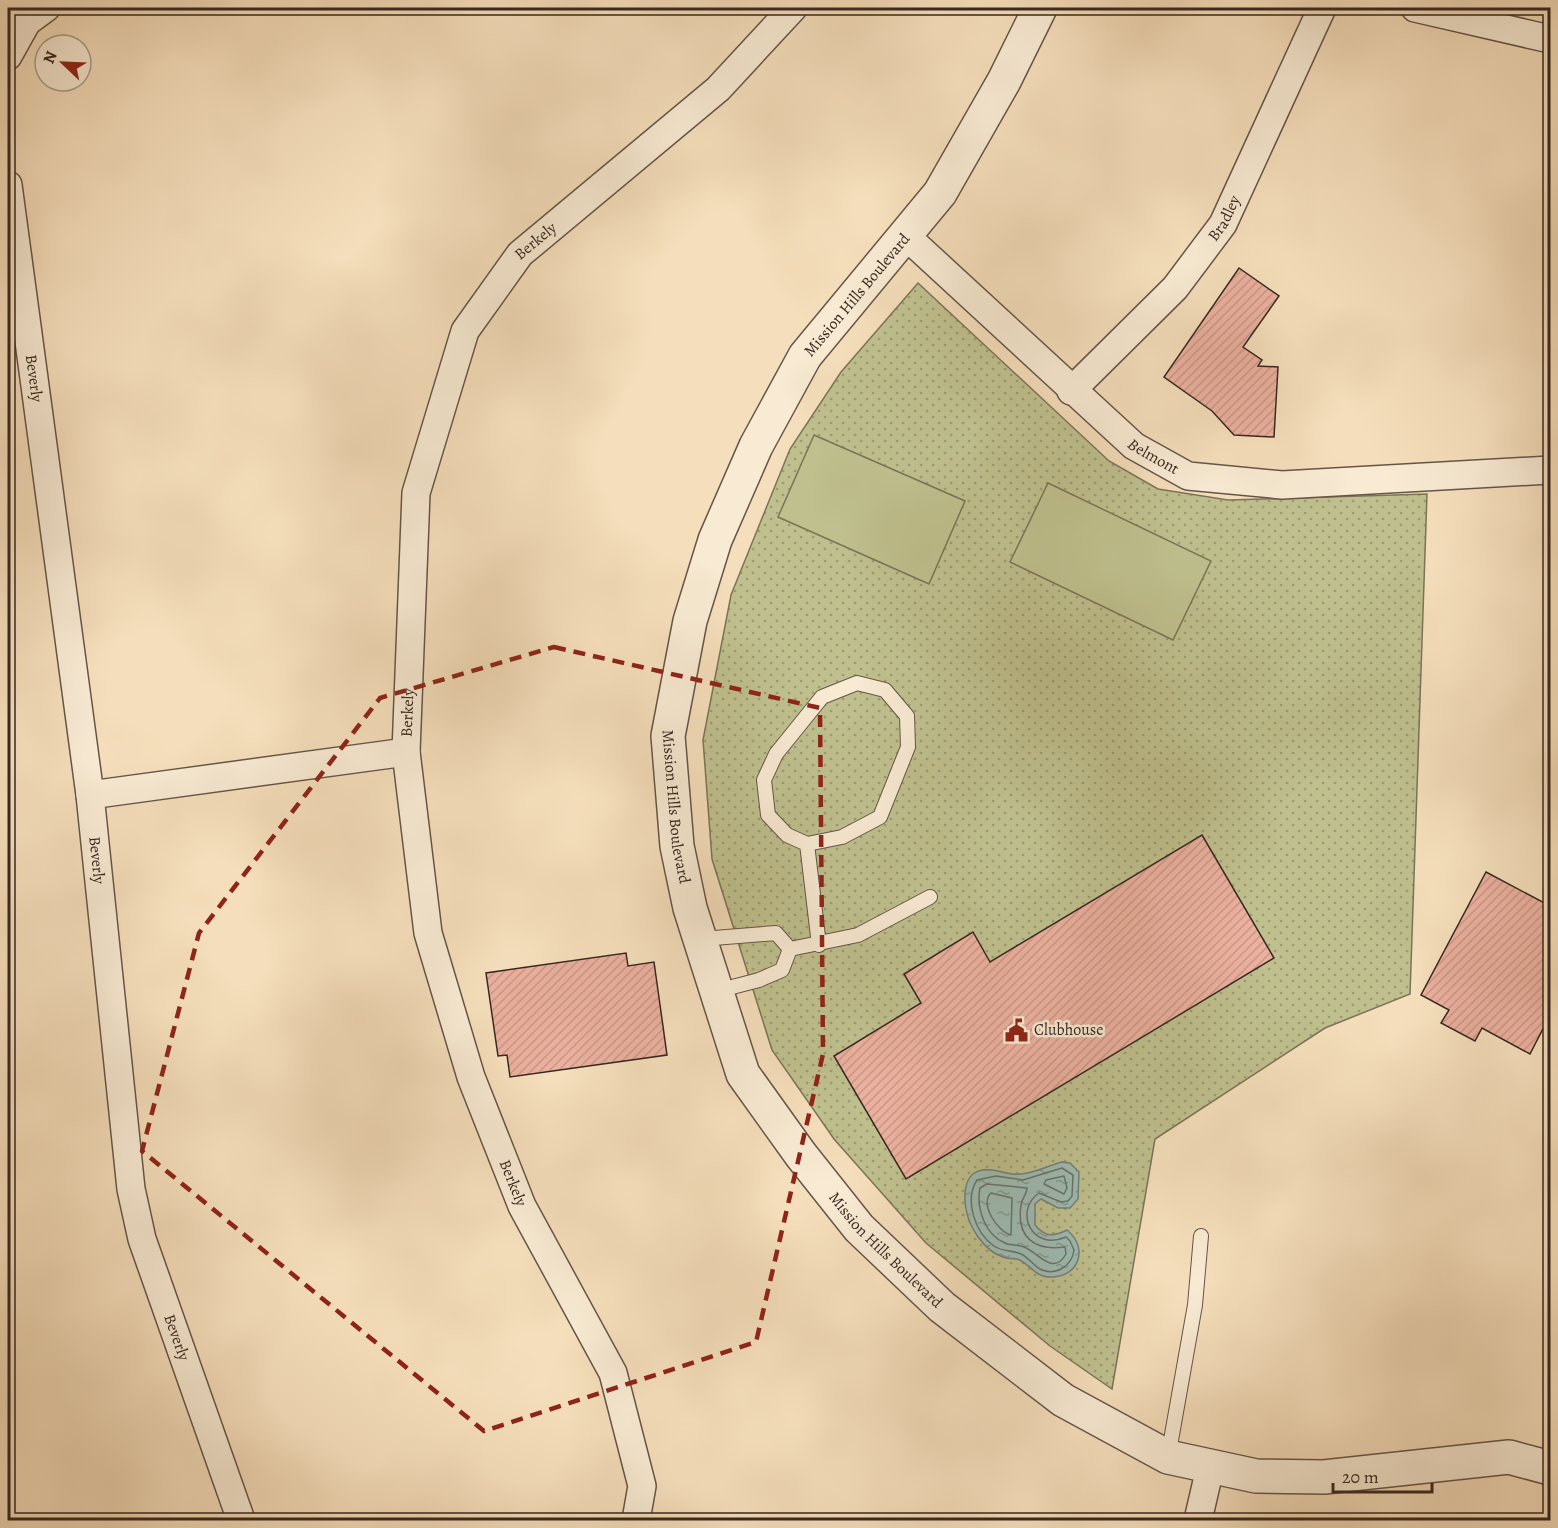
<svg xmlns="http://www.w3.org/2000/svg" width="1558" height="1528" viewBox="0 0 1558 1528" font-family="Alegreya,serif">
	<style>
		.park { fill: url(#park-dots); stroke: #7b7458; stroke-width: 1.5 }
		.pitch { fill: #bfc08e; stroke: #7b7458; stroke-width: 1.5 }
		.water { fill: url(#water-ripples); stroke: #748079; stroke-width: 1.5 }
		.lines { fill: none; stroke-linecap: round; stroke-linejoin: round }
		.shore { stroke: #6a726a; stroke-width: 1.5 }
		.building { fill: url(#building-hatch); stroke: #372721; stroke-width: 1.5 }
		.service-casing { stroke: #665548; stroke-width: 16 }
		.minor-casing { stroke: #665548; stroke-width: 30 }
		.tertiary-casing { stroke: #665548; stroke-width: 36 }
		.service { stroke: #f8ead3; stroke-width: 14 }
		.minor { stroke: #f8ead3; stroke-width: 27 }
		.tertiary { stroke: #f8ead3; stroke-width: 33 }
		.marked { fill: none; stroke: #8f2418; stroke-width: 4.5; stroke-dasharray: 12 8; stroke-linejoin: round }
		.labels { text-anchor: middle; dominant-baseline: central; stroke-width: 5; stroke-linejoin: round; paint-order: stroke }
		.street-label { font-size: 16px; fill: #372721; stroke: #f8ead3 }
		.poi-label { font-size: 16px; fill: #372721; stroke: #f8ead3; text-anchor: start }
	</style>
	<defs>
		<pattern id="park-dots" width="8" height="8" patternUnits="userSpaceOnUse" patternTransform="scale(1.5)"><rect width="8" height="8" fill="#bfc08e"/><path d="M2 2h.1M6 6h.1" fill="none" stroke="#9c9c74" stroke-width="1.8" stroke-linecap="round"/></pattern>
		<pattern id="water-ripples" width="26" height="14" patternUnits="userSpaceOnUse" patternTransform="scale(1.5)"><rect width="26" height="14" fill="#9dbcb4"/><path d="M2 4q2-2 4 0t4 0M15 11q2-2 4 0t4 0" fill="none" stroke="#819992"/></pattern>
		<pattern id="building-hatch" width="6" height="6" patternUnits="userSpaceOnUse" patternTransform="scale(1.5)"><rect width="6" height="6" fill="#ebb09e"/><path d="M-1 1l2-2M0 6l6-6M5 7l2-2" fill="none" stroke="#ca9788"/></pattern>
	</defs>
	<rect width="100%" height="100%" fill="#f5debb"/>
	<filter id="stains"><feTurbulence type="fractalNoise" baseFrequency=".00333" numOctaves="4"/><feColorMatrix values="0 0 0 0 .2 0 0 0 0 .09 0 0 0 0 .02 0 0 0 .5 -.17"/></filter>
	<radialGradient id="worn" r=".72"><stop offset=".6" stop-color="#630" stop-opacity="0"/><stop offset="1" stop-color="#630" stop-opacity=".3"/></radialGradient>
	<path class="park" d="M 918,283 L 1109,461 L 1158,489 L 1228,500 L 1427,494 L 1410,994 L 1325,1028 L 1155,1139 L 1112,1389 L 1050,1346 L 926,1243 L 834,1139 L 772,1050 L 712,859 L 703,740 L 731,595 L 790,449 L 841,372 Z"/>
	<path class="pitch" d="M 814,435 L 965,501 L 929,584 L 778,517 Z
		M 1048,483 L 1211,561 L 1173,640 L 1010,562 Z"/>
	<path class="water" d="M 1062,1162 L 1070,1163 L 1079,1172 L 1078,1199 L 1070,1208 L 1058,1208 L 1041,1199 L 1035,1204 L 1035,1225 C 1045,1237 1053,1237 1067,1230 C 1090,1249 1078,1279 1048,1277 C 1034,1276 1028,1262 1017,1259 C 1012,1258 1007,1259 1003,1257 C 984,1251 969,1227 966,1209 C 964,1199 964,1181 973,1174 C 985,1165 1001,1173 1013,1174 C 1028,1176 1047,1166 1062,1162 Z"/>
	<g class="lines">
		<path class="shore" d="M 1062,1168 L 1073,1175 L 1072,1196 L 1068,1201 L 1061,1202 L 1039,1193 C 1013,1211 1032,1252 1066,1237 L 1070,1241 L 1074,1250 C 1072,1266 1055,1277 1040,1269 C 1033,1265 1028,1257 1021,1254 C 1012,1250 1003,1252 994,1246 C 975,1233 964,1200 977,1180 L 996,1176 L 1023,1180 Z
			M 1064,1176 L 1067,1188 L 1064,1194 L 1044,1184 L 1046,1180 Z
			M 987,1184 L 1027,1188 C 1027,1194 1022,1198 1021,1205 C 1016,1238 1035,1251 1065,1247 L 1066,1254 C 1053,1277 1038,1252 1024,1247 C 1018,1244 1011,1246 1005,1243 C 985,1235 976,1208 980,1188 Z
			M 991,1193 L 1012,1198 L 1011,1235 C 998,1232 979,1204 991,1193 Z"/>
	</g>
	<path class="building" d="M 1239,268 L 1279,296 L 1243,347 L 1262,360 L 1258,366 L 1278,367 L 1274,437 L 1234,435 L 1212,411 L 1164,377 Z
		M 1202,835 L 1274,958 L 906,1179 L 834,1056 L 921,1003 L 904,974 L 973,932 L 990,962 Z
		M 1486,872 L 1550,906 L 1550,1015 L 1530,1054 L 1482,1028 L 1475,1041 L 1441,1023 L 1449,1010 L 1421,995 Z
		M 626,953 L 628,966 L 654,962 L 667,1055 L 510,1077 L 507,1055 L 498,1056 L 486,973 Z"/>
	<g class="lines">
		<defs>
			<path id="service" d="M 857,683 L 885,690 L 907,716 L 908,747 L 880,817 L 842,837 L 807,844 L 787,835 L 768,815 L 764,780 L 776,754 L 822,697 Z
				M 807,844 L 819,945
				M 701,939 L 776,933 L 790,949
				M 790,949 L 858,935 L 930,897
				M 717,991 L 759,980 L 782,970 L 790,949
				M 1168,1457 L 1195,1305 L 1201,1236"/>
			<g id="minor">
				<path d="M 1415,8 L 1550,39"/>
				<path d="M 8,56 L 27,22 L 46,8"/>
				<path id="s1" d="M 8,185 L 90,795 L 131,1189 L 142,1239 L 241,1520"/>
				<path id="s2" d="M 906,236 L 1134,446 L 1188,476 L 1282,485 L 1550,470"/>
				<path id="s3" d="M 1071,391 L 1175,288 L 1223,224 L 1322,8"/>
				<path d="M 90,795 L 406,752"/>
				<path id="s4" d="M 636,1520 L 642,1486 L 613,1373 L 522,1206 L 471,1077 L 428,933 L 406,752 L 416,493 L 465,331 L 520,254 L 718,89 L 793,8"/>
				<path d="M 1198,1520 L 1210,1468"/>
			</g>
			<g id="tertiary">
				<path id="s5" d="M 1040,8 L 1004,81 L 940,193 L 805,356 L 756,446 L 715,540 L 690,621 L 668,736 L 677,846 L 690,908 L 743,1074 L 801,1155 L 859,1228 L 942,1307 L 1063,1400 L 1168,1457 L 1256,1476 L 1324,1477 L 1509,1457 L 1550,1468"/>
			</g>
		</defs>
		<use href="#service" class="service-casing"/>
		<use href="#minor" class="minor-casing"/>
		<use href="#tertiary" class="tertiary-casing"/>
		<use href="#service" class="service"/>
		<use href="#minor" class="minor"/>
		<use href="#tertiary" class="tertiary"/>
	</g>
	<path class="marked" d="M 554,647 L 820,708 L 823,1054 L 756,1342 L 484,1431 L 142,1151 L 199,933 L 380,698 Z"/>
	<defs>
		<symbol id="civic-bare" viewBox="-9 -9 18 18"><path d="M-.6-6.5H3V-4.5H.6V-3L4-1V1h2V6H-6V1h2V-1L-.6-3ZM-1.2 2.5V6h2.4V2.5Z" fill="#8f2418" stroke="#f8ead3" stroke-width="2.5" paint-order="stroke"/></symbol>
	</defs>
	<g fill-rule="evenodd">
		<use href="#civic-bare" x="1000" y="1014" width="33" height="33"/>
	</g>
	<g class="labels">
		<g class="street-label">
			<text stroke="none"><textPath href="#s3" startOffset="232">Bradley</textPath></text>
			<text stroke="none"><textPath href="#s4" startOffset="1356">Berkely</textPath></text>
			<text transform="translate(857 295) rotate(-50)">Mission Hills Boulevard</text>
			<text stroke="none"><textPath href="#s1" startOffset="195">Beverly</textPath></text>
			<text stroke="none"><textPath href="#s2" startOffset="332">Belmont</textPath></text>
			<text stroke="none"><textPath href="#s4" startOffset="852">Berkely</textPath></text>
			<text stroke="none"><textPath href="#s5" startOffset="900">Mission Hills Boulevard</textPath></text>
			<text stroke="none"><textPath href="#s1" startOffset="681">Beverly</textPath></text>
			<text transform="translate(513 1183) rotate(68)">Berkely</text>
			<text stroke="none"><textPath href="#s5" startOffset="1404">Mission Hills Boulevard</textPath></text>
			<text stroke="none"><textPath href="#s1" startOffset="1167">Beverly</textPath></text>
		</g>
		<g class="poi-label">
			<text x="1034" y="1030">Clubhouse</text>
		</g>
	</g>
	<rect width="1558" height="1528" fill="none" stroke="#f5debb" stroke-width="30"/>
	<rect x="9" y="9" width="1540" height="1510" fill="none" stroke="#372721" stroke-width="3"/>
	<rect x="15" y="15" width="1528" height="1498" fill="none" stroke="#372721" stroke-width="1.5"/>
	<g transform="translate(63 63) rotate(293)"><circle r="28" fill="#f8ead3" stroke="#ab9c8c" stroke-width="1.5"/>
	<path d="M0-4.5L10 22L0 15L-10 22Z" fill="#8f2418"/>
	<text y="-9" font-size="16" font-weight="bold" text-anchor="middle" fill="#372721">N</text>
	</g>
	<path d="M1333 1483v9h99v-9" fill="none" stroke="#372721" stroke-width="3"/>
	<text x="1342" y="1483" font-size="18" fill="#372721" stroke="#f8ead3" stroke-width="4.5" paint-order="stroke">20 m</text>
	<rect width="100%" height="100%" filter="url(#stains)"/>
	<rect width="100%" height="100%" fill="url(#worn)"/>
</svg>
